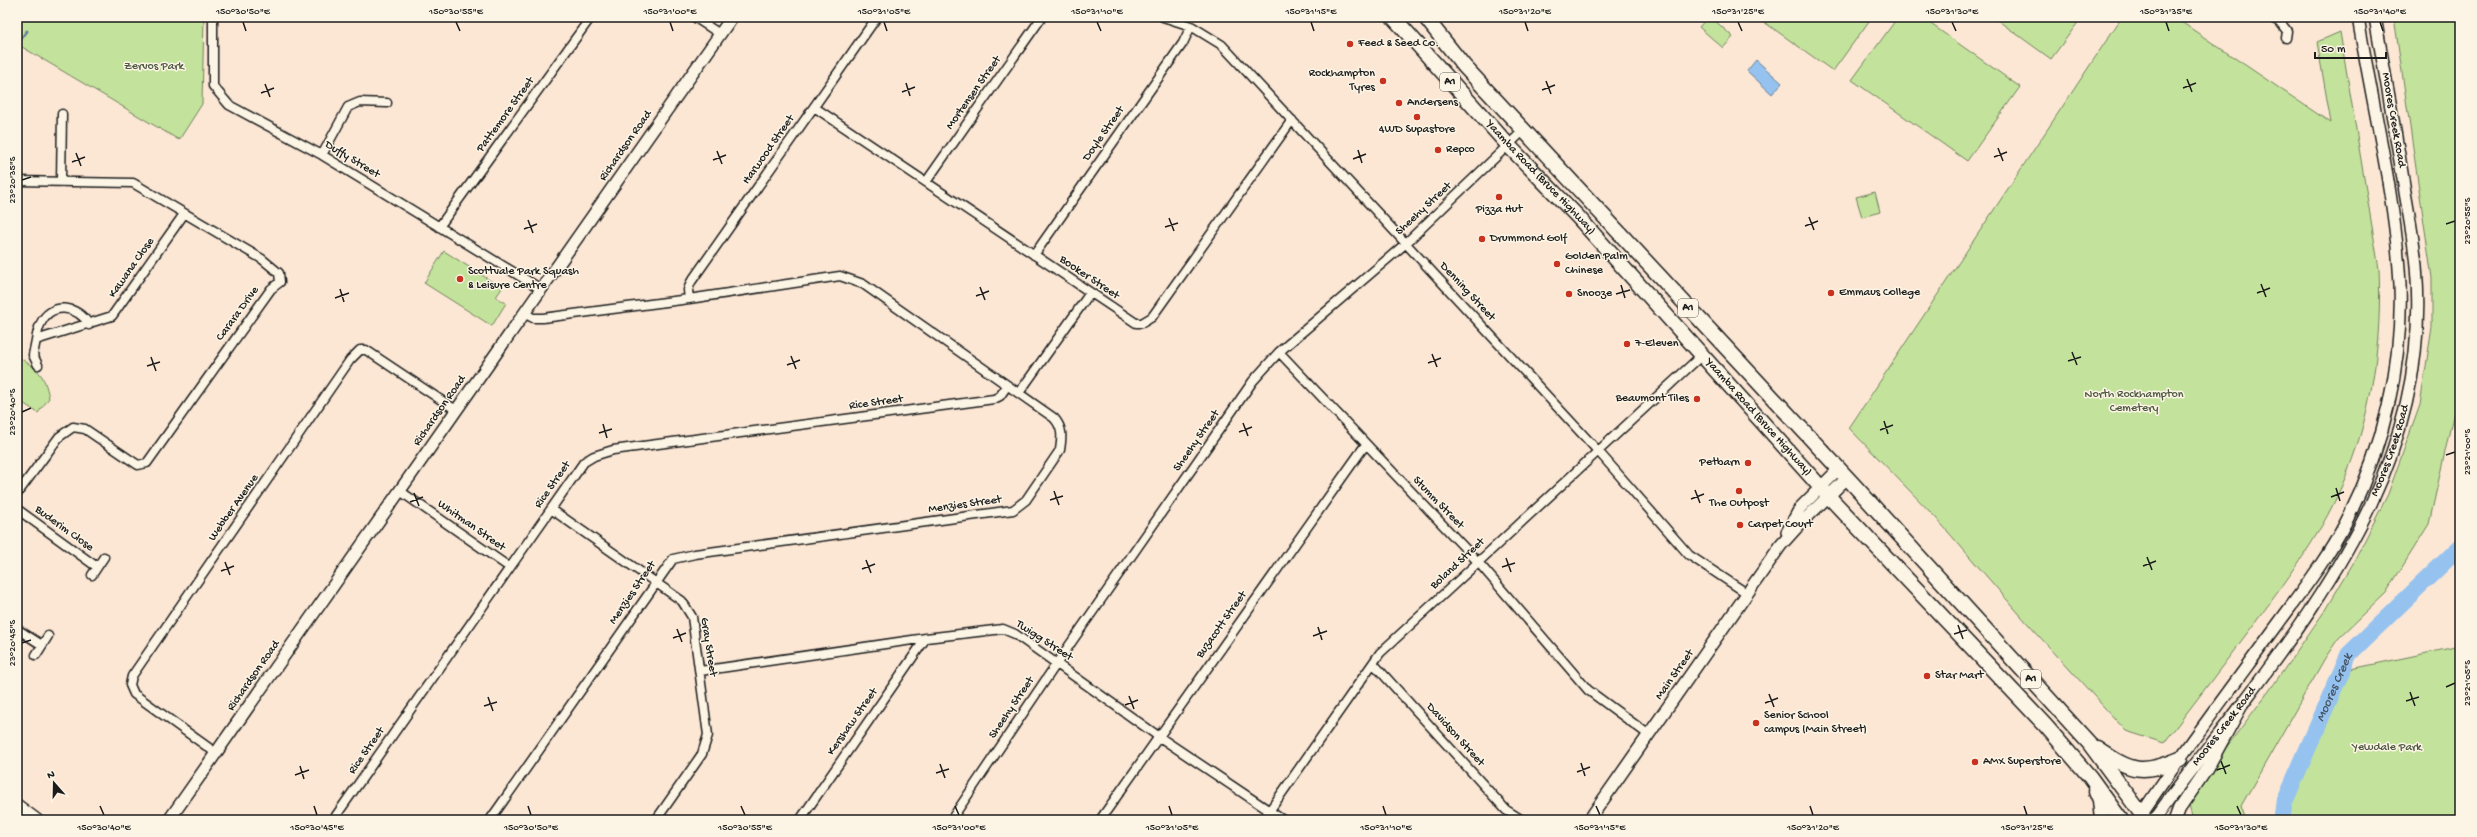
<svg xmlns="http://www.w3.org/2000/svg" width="2477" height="837" viewBox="0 0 2477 837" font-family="'Gochi Hand',sans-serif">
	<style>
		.green { fill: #c3e39c; stroke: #70805c }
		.water { fill: #95c2ef; stroke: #65809b }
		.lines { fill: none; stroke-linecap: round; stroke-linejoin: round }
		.stream { stroke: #65809b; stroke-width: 3 }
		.river { stroke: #95c2ef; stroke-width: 17 }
		.street-casing { stroke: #1c1c1c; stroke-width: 11 }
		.secondary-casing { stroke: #1c1c1c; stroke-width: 14 }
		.primary-casing { stroke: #1c1c1c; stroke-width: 15 }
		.highway-casing { stroke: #1c1c1c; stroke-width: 17 }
		.street { stroke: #fcf5e5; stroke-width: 8 }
		.secondary { stroke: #fcf5e5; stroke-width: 11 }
		.primary { stroke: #fcf5e5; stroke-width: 12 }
		.highway { stroke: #fcf5e5; stroke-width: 14 }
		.ticks { fill: none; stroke: #1c1c1c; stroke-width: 1.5 }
		.poi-dot { fill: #c8321e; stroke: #fcf5e5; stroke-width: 1.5 }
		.labels { text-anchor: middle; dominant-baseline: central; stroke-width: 3; stroke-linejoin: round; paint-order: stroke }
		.shield { fill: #fcf5e5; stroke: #5f5d58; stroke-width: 1 }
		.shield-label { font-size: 11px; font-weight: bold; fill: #1c1c1c }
		.poi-label { font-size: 12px; fill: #1c1c1c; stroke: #fcf5e5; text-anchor: start }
		.park-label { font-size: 12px; fill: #4e5842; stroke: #fcf5e5 }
		.street-label { font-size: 12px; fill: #1c1c1c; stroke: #fcf5e5 }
		.water-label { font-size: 13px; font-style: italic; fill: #465666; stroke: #fcf5e5 }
		.neatline { fill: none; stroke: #1c1c1c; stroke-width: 1.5 }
		.ticks-label { font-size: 10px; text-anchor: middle; fill: #1c1c1c }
	</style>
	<rect width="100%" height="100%" fill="#fce7d5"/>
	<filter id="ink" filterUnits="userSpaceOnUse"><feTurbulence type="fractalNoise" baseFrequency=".025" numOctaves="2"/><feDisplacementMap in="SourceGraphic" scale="8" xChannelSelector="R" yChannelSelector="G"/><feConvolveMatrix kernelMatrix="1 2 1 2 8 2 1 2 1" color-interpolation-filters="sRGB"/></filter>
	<g filter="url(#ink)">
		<path class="green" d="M 17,17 L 204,17 L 202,104 L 179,140 L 17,44 Z
			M 1708,17 L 1711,17 L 1733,37 L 1723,48 L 1699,27 Z
			M 1757,17 L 1872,17 L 1833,71 Z
			M 1898,17 L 1921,17 L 2020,87 L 1967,161 L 1852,80 Z
			M 1993,17 L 2082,17 L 2051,59 Z
			M 2122,17 L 2174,17 L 2331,123 L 2317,42 L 2340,32 L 2379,269 C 2382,338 2373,409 2347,473 C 2325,531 2285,583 2248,632 C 2220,669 2192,706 2164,743 L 2126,731 L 2028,624 L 1936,518 L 1849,428 Z
			M 2394,17 L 2460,17 L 2460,384 L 2429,524 L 2386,593 L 2338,639 L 2325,658 L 2241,806 L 2246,820 L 2193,820 L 2187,799 L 2269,691 L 2326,609 L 2355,560 L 2388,494 L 2420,405 L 2432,327 L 2432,278 Z
			M 1875,192 L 1880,212 L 1862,217 L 1856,197 Z
			M 444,251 L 502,288 L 496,297 L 506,303 L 492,326 L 424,283 Z
			M 17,356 C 38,370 44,372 49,398 L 38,413 L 17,399 Z
			M 2460,646 L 2460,820 L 2282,820 L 2284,803 L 2342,671 Z"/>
		<path class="water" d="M 1756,60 L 1782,83 L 1772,94 L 1747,71 Z"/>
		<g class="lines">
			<path class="stream" d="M 17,44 L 27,31"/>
			<path class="river" id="s1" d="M 2282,820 L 2284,803 L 2349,654 L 2460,547"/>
			<defs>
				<path id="street" d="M 213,17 L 213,86 L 229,105 L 322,155 L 541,289
					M 694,17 L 720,34
					M 1163,17 L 1191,26 L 1222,45 L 1598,451 L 1689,555 L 1748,594
					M 2270,17 L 2280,22 L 2287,31 L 2286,38
					M 814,107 L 1136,323 L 1142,323 L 1152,317 L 1292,120
					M 322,155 L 348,107 L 360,102 L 387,103
					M 17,181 L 133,183 L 262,259 L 279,273 L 280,282 L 271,289 L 147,463 L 138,465 L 85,429 L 73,427 L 59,437 L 17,494
					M 61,181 L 62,114
					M 926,182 L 1042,17
					M 439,227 L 591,17
					M 1034,255 L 1183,43 L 1191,26
					M 689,299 L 688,290 L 691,282 L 877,17
					M 36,340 C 37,335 38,329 40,325 C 50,301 78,305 89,325
					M 1279,352 L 1478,562 L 1588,690 L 1649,735
					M 38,365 L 33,355 L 36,340 L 112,316 L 184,214
					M 1019,393 L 1090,293
					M 400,491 L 509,567
					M 17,509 L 97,567
					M 551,509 L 682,601 L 692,617 L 708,735 L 702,754 L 656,820
					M 92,575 L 104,557
					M 17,629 L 42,645
					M 36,655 L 48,636
					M 1373,663 L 1506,810 L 1522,820
					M 700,671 L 926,638 L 1003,629 L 1015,634 L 1158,736 L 1283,820
					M 216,753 L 134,694 L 130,685 L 132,676 L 350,360 L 360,350 L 366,350 L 456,410
					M 333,820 L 584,462 L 594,456 L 613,450 L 994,399 L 1000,396 L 1007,386
					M 490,820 L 673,559 L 695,554 L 1013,510 L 1026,500 L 1060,450 C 1062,437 1063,428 1054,418 L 863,284 L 840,276 L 689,299 L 543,318 L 533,318 L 524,313
					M 800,820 L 926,638
					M 951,820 L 1057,663 L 1253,381 L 1279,352 L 1405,244 L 1524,130
					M 1100,820 L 1366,444
					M 1263,820 L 1380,653 L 1702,355"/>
				<g id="secondary">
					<path d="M 1787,532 L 1800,508 L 1839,469"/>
					<path d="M 17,805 L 37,820"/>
					<path d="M 2142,813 C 2185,749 2232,687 2278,624 C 2302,591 2327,559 2346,522 C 2383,450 2403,366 2400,285 C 2396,198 2372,104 2358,17"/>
					<path d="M 169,820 L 732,17"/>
					<path d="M 1589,820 L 1781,545 L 1799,525 L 1847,478"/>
					<path id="s2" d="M 2154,820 C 2181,781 2211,745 2240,707 C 2340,575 2432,441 2416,266 C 2414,241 2409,216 2405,192 C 2396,133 2385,75 2375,17"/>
				</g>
				<path id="primary" d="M 2175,820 L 2179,809 L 2207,768 L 2241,706"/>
				<g id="highway">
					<path id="s3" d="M 1393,17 L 1509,146 L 1578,217 L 1833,501 L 2045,725 L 2090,777 L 2121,820"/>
					<path d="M 1425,17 L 1464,66 L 1853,484 L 2089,743 L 2146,820"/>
					<path d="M 2098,749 C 2132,772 2142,775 2180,759"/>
					<path d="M 2096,791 L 2100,800 L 2102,820"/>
				</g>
			</defs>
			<use href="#street" class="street-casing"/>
			<use href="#secondary" class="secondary-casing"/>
			<use href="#primary" class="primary-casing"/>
			<use href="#highway" class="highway-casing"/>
			<use href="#street" class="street"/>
			<use href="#secondary" class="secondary"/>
			<use href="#primary" class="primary"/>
			<use href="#highway" class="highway"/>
		</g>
	</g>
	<path class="ticks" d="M 243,22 L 246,31M 456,22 L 460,31M 670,22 L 673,31M 884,22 L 887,31M 1097,22 L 1101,31M 1311,22 L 1314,31M 1525,22 L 1528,31M 1738,22 L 1742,31M 1952,22 L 1956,31M 2166,22 L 2169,31M 2380,22 L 2383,31M 2187,79 L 2192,92M 1546,81 L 1551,94M 906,83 L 910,96M 265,84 L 270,97M 2183,88 L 2196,83M 1542,90 L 1555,85M 902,92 L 915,87M 261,93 L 274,88M 1998,148 L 2003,161M 1358,150 L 1362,163M 717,151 L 722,164M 76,153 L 81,166M 1994,157 L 2007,152M 1353,159 L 1366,154M 713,160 L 726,155M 72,162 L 85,157M 22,180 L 31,177M 1809,217 L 1814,230M 1169,218 L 1174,231M 528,220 L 533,233M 2446,224 L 2455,221M 1805,226 L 1818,221M 1165,227 L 1178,223M 524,229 L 537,224M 2261,284 L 2266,297M 1621,285 L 1625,298M 980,287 L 985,300M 340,289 L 344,302M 2257,293 L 2270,288M 1616,294 L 1630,290M 976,296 L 989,291M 335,298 L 349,293M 2072,352 L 2077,365M 1432,354 L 1437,367M 791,356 L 796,369M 151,357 L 156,371M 2068,361 L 2081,357M 1428,363 L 1441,358M 787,365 L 800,360M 147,366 L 160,362M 22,412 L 31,408M 1884,421 L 1888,434M 1243,423 L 1248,436M 603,424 L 607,438M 1880,430 L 1893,425M 1239,432 L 1252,427M 599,433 L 612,429M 2446,455 L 2455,452M 2336,488 L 2340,501M 1695,490 L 1700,503M 1054,491 L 1059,505M 414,493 L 419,506M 2331,497 L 2344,492M 1691,499 L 1704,494M 1050,500 L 1063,496M 410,502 L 423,497M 2147,557 L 2152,570M 1506,558 L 1511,572M 866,560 L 871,573M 225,562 L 230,575M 2143,566 L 2156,561M 1502,567 L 1515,563M 862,569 L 875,564M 221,571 L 234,566M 1958,625 L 1963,639M 1318,627 L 1322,640M 677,629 L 682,642M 1954,634 L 1967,630M 1313,636 L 1327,631M 673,638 L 686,633M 22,643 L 31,640M 2446,687 L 2455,683M 2410,692 L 2415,706M 1769,694 L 1774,707M 1129,696 L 1134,709M 488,697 L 493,711M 2406,701 L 2419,697M 1765,703 L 1778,698M 1125,705 L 1138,700M 484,706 L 497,702M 2221,761 L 2226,774M 1581,763 L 1585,776M 940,764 L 945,778M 300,766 L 304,779M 2217,770 L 2230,765M 1577,772 L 1590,767M 936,773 L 949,769M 295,775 L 309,770M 100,806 L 104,815M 314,806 L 317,815M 528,806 L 531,815M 741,806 L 745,815M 955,806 L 959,815M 1169,806 L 1172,815M 1383,806 L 1386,815M 1596,806 L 1600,815M 1810,806 L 1813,815M 2024,806 L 2027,815M 2237,806 L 2241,815"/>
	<g class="poi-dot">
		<circle cx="1350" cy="44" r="4"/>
		<circle cx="1383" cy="81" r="4"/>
		<circle cx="1399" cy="103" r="4"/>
		<circle cx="1417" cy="117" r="4"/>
		<circle cx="1438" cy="150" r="4"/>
		<circle cx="1499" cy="197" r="4"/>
		<circle cx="1482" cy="239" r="4"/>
		<circle cx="1557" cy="264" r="4"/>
		<circle cx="460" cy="279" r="4"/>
		<circle cx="1831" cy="293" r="4"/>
		<circle cx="1569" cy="294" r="4"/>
		<circle cx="1627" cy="344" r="4"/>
		<circle cx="1697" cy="399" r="4"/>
		<circle cx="1748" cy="463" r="4"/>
		<circle cx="1739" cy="491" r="4"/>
		<circle cx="1740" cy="525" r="4"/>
		<circle cx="1927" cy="676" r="4"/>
		<circle cx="1756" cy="723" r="4"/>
		<circle cx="1975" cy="762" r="4"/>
	</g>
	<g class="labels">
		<g class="shield">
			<rect x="1440" y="73" width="20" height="18" rx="3"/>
			<rect x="1678" y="299" width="20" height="18" rx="3"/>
			<rect x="2021" y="670" width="20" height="18" rx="3"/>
		</g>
		<g class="shield-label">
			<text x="1450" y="82">A1</text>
			<text x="1688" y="308">A1</text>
			<text x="2031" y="679">A1</text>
		</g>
		<g class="poi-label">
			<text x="1358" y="44">Feed &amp; Seed Co.</text>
			<text x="1375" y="74" text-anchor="end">Rockhampton<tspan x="1375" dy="14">Tyres</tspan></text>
			<text x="1407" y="103">Andersens</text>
			<text x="1417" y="130" text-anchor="middle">4WD Supastore</text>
			<text x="1446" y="150">Repco</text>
			<text x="1499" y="210" text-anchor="middle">Pizza Hut</text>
			<text x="1490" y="239">Drummond Golf</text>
			<text x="1565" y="257">Golden Palm<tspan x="1565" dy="14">Chinese</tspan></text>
			<text x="468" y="272">Scottvale Park Squash<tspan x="468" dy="14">&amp; Leisure Centre</tspan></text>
			<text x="1839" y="293">Emmaus College</text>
			<text x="1577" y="294">Snooze</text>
			<text x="1635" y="344">7-Eleven</text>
			<text x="1689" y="399" text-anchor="end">Beaumont Tiles</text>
			<text x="1740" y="463" text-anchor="end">Petbarn</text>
			<text x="1739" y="504" text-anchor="middle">The Outpost</text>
			<text x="1748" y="525">Carpet Court</text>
			<text x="1935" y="676">Star Mart</text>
			<text x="1764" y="716">Senior School<tspan x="1764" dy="14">campus (Main Street)</tspan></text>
			<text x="1983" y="762">AMX Superstore</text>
		</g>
		<g class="park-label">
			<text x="154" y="67">Zervos Park</text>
			<text x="2134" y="395">North Rockhampton<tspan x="2134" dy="14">Cemetery</tspan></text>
			<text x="2387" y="748">Yewdale Park</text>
		</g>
		<g class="street-label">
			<text transform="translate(974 93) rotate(-55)">Mortensen Street</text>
			<text transform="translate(506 115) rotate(-54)">Pattemore Street</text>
			<text transform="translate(2393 120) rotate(80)">Moores Creek Road</text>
			<text transform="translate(1104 134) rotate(-55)">Doyle Street</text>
			<text transform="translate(626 146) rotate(-55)">Richardson Road</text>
			<text transform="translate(769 150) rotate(-55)">Harwood Street</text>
			<text transform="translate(352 160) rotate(31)">Duffy Street</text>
			<text stroke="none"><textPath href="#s3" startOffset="218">Yaamba Road (Bruce Highway)</textPath></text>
			<text transform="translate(1424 209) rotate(-43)">Sheehy Street</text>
			<text transform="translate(132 268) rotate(-55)">Kawana Close</text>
			<text transform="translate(1089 278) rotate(34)">Booker Street</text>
			<text transform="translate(1467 292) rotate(47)">Denning Street</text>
			<text transform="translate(238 314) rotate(-54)">Carara Drive</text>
			<text transform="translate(876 403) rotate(-8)">Rice Street</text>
			<text transform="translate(440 411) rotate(-55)">Richardson Road</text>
			<text stroke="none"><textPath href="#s3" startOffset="542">Yaamba Road (Bruce Highway)</textPath></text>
			<text transform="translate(1197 441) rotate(-55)">Sheehy Street</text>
			<text stroke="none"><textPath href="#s2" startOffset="441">Moores Creek Road</textPath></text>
			<text transform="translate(553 485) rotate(-55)">Rice Street</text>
			<text transform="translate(1438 503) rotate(46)">Stumm Street</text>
			<text transform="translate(965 505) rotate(-8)">Menzies Street</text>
			<text transform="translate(234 508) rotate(-55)">Webber Avenue</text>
			<text transform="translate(471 526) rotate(35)">Whitman Street</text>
			<text transform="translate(64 529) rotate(36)">Buderim Close</text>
			<text transform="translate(1458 564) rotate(-43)">Boland Street</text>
			<text transform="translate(633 593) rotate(-56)">Menzies Street</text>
			<text transform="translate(1222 625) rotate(-55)">Buzacott Street</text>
			<text transform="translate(1044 641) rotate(33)">Twigg Street</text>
			<text transform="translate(708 647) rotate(81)">Gray Street</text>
			<text transform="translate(1675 675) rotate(-55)">Main Street</text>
			<text transform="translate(254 676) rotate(-55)">Richardson Road</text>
			<text transform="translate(1012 708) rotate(-56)">Sheehy Street</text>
			<text transform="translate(853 722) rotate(-55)">Kershaw Street</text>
			<text stroke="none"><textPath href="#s2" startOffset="117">Moores Creek Road</textPath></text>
			<text transform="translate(1455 735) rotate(48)">Davidson Street</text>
			<text transform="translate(367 751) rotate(-55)">Rice Street</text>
		</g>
		<g class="water-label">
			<text stroke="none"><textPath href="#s1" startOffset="143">Moores Creek</textPath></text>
		</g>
	</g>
	<rect width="2477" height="837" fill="none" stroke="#fcf5e5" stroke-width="44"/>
	<g transform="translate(54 783) rotate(340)" stroke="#fcf5e5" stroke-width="3" paint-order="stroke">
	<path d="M0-3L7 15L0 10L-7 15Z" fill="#1c1c1c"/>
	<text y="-6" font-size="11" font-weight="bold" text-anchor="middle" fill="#1c1c1c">N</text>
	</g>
	<path d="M2315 52v6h71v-6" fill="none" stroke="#1c1c1c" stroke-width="2"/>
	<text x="2321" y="52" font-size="12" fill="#1c1c1c" stroke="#fcf5e5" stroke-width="3" paint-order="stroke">50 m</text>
	<rect x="22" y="22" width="2433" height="793" class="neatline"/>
	<g class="ticks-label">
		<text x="243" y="14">150°30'50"E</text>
		<text x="456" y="14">150°30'55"E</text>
		<text x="670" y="14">150°31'00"E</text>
		<text x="884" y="14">150°31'05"E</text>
		<text x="1097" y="14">150°31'10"E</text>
		<text x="1311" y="14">150°31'15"E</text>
		<text x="1525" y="14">150°31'20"E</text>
		<text x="1738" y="14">150°31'25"E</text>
		<text x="1952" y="14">150°31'30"E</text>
		<text x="2166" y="14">150°31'35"E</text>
		<text x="2380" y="14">150°31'40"E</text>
		<text transform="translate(11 180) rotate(-90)" y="4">23°20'35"S</text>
		<text transform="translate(2466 221) rotate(-90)" y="4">23°20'55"S</text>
		<text transform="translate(11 412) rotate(-90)" y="4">23°20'40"S</text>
		<text transform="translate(2466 452) rotate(-90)" y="4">23°21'00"S</text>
		<text transform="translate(11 643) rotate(-90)" y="4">23°20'45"S</text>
		<text transform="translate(2466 683) rotate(-90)" y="4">23°21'05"S</text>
		<text x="104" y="830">150°30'40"E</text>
		<text x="317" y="830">150°30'45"E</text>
		<text x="531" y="830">150°30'50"E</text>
		<text x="745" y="830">150°30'55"E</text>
		<text x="959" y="830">150°31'00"E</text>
		<text x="1172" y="830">150°31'05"E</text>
		<text x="1386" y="830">150°31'10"E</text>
		<text x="1600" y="830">150°31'15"E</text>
		<text x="1813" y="830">150°31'20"E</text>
		<text x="2027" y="830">150°31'25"E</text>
		<text x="2241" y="830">150°31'30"E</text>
	</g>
</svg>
